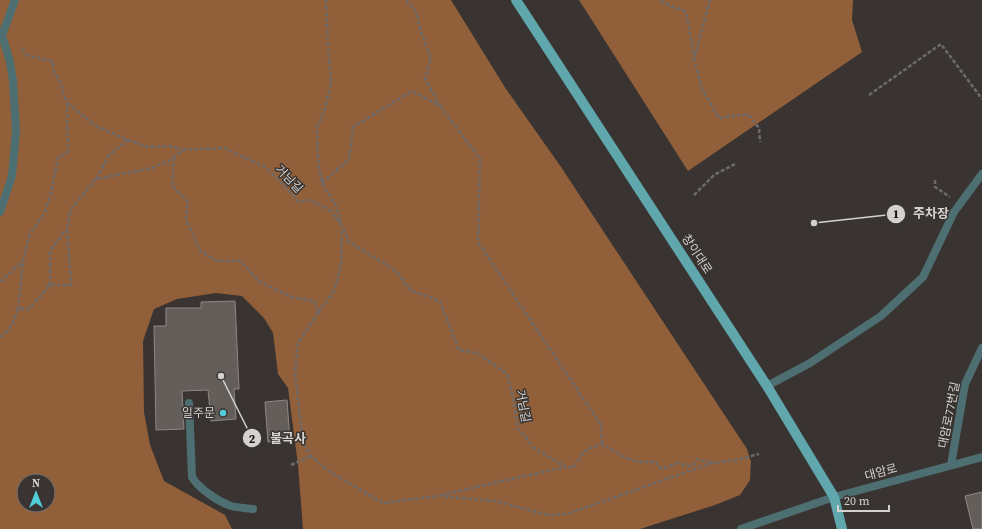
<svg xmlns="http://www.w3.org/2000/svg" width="982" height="529" viewBox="0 0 982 529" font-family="'Source Serif 4','Noto Sans KR',serif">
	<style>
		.forest { fill: #915f39; fill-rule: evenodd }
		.building { fill: #645e5a; stroke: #8e8884 }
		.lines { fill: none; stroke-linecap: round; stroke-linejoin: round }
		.path { stroke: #6f6a68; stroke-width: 2.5; stroke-dasharray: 4 2; stroke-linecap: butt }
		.service { stroke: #4e6f72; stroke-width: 8 }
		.minor { stroke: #4e6f72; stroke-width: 8 }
		.tertiary { stroke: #4e6f72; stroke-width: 8 }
		.primary { stroke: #60a7ad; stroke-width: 10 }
		.poi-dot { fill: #52ccd6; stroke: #393431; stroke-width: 1.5 }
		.labels { text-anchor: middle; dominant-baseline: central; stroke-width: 3; stroke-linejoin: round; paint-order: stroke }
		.street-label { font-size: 12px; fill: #d4d1cf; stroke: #393431 }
		.poi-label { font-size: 12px; fill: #d4d1cf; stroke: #393431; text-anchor: end }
		.leader { fill: none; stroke: #d4d1cf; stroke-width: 1.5 }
		.callout-dot { fill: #d4d1cf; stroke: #393431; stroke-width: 1.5 }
		.mark-label { font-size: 12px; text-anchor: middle; font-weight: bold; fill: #111 }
		.callout-label { font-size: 13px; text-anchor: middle; font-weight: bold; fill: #d4d1cf; stroke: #393431; stroke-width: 3; stroke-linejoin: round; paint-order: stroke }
	</style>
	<rect width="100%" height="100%" fill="#393431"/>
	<path class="forest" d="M 0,0 L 451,0 L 506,89 L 561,167 L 747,449 L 751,462 L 750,480 L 740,495 L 715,505 L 640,529 L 303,529 L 298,465 L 288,388 L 278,374 L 273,333 L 264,318 L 242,296 L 216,293 L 177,299 L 154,309 L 143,341 L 144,412 L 150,445 L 164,481 L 225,515 L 232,529 L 0,529 ZM 24,481 L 48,481 L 48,505 L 24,505 Z
		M 579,0 L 853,0 L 852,20 L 862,52 L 688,171 Z"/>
	<path class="building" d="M 235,301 L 239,389 L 234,389 L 236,419 L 211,421 L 208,390 L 182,391 L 184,429 L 156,430 L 154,326 L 166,326 L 166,308 L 201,308 L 201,302 Z
		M 287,400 L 290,441 L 268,442 L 265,402 Z
		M 982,492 L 982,529 L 973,529 L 965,496 Z"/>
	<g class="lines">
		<path class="path" d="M 326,0 L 328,46 L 331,83 L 325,108 L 317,128 L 318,160 L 322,183 L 349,159 L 353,127 L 412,91 L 440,106 L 425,79 L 431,59 L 421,32 L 416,12 L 406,0
			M 661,0 L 662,2 L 686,12 L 694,57
			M 710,0 L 694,59 L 702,89 L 719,118 L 748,114 L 759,128 L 760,142
			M 869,95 L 941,44 L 982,99
			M 67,103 L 96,126 L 128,140 L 148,147 L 171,146 L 183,150
			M 440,106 L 480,159 L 478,242 L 601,425 L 602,444
			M 174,157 L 172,186 L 188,202 L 186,219 L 200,251 L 217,261 L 241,261 L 260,282 L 291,297 L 314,301 L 318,313 L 298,343 L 295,373 L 303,443 L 311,456 L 327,470 L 383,503 L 439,496 L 495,501 L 548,515 L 567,514 L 712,463 L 736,460 L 759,454
			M 96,179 L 109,155 L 128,140
			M 935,180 L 935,187 L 950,197
			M 322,183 L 336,206 L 341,224
			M 694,195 L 714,175 L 735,164
			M 0,282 L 22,262
			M 50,285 L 50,251 L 66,229
			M 18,309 L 23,261 L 29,236 L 44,214 L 51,193 L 58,158 L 68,152 L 67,102 L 62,91 L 62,85 L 54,72 L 53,62 L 27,55 L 23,50 L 19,48
			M 318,313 L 334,291 L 341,266 L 342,229
			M 0,337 C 11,331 14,320 18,309 L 29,309 L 50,285 L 71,285 L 67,228 L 71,209 L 96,179 L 152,168 L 169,161 L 183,150 L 224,148 L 267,168 L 299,202 L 310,200 L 330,210 L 343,227 L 349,242 L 396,271 L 410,290 L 440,301 L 459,350 L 477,353 L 507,374 L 513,398 L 518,428 L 534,448 L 566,467 L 574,467 L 584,451 L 602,444 C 618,454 635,466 655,461 L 661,469 L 678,463 L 688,466 L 693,465 L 697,459 L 712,463
			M 291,465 L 311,456
			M 441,495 L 565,467"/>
		<path class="service" d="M 0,212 L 12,176 L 16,130 L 13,81 L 10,62 L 2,35 L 15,0
			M 767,386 L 810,363 L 881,316 L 923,277 L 954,212 L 982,174
			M 189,403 L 192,477 C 198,488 219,502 231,506 C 238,508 246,508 253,509"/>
		<path class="minor" d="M 951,465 L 965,384 L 982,348"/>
		<path class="tertiary" d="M 741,529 L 834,497 L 982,457"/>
		<path class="primary" d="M 516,0 L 767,386 L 834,497 L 842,529"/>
	</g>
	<circle class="poi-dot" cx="223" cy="413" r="4"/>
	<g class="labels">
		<g class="street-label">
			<text transform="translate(289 179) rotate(46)">거님길</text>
			<text transform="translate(697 254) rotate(57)">창이대로</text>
			<text transform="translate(523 406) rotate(79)">거님길</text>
			<text transform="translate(949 415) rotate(-79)">대암로77번길</text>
			<text transform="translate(881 472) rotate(-15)">대암로</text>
		</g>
		<g class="poi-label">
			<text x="215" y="413">일주문</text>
		</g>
	</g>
	<path class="leader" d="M814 223L896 214M221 376L252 438"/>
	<g class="callout-dot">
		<circle cx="814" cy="223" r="4"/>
		<circle cx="221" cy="376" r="4"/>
		<circle cx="896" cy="214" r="10"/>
		<circle cx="252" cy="438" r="10"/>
	</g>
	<g class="mark-label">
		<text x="896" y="218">1</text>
		<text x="252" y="443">2</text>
	</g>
	<g class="callout-label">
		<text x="931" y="218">주차장</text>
		<text x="288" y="443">불곡사</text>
	</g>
	<g transform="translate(36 493)"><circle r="19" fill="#393431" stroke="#777370"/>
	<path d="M0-3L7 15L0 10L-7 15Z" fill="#52ccd6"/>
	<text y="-6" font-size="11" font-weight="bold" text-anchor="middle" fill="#d4d1cf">N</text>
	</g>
	<path d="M838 505v6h51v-6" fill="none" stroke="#d4d1cf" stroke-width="2"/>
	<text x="844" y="505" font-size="12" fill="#d4d1cf" stroke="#393431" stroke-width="3" paint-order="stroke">20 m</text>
</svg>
